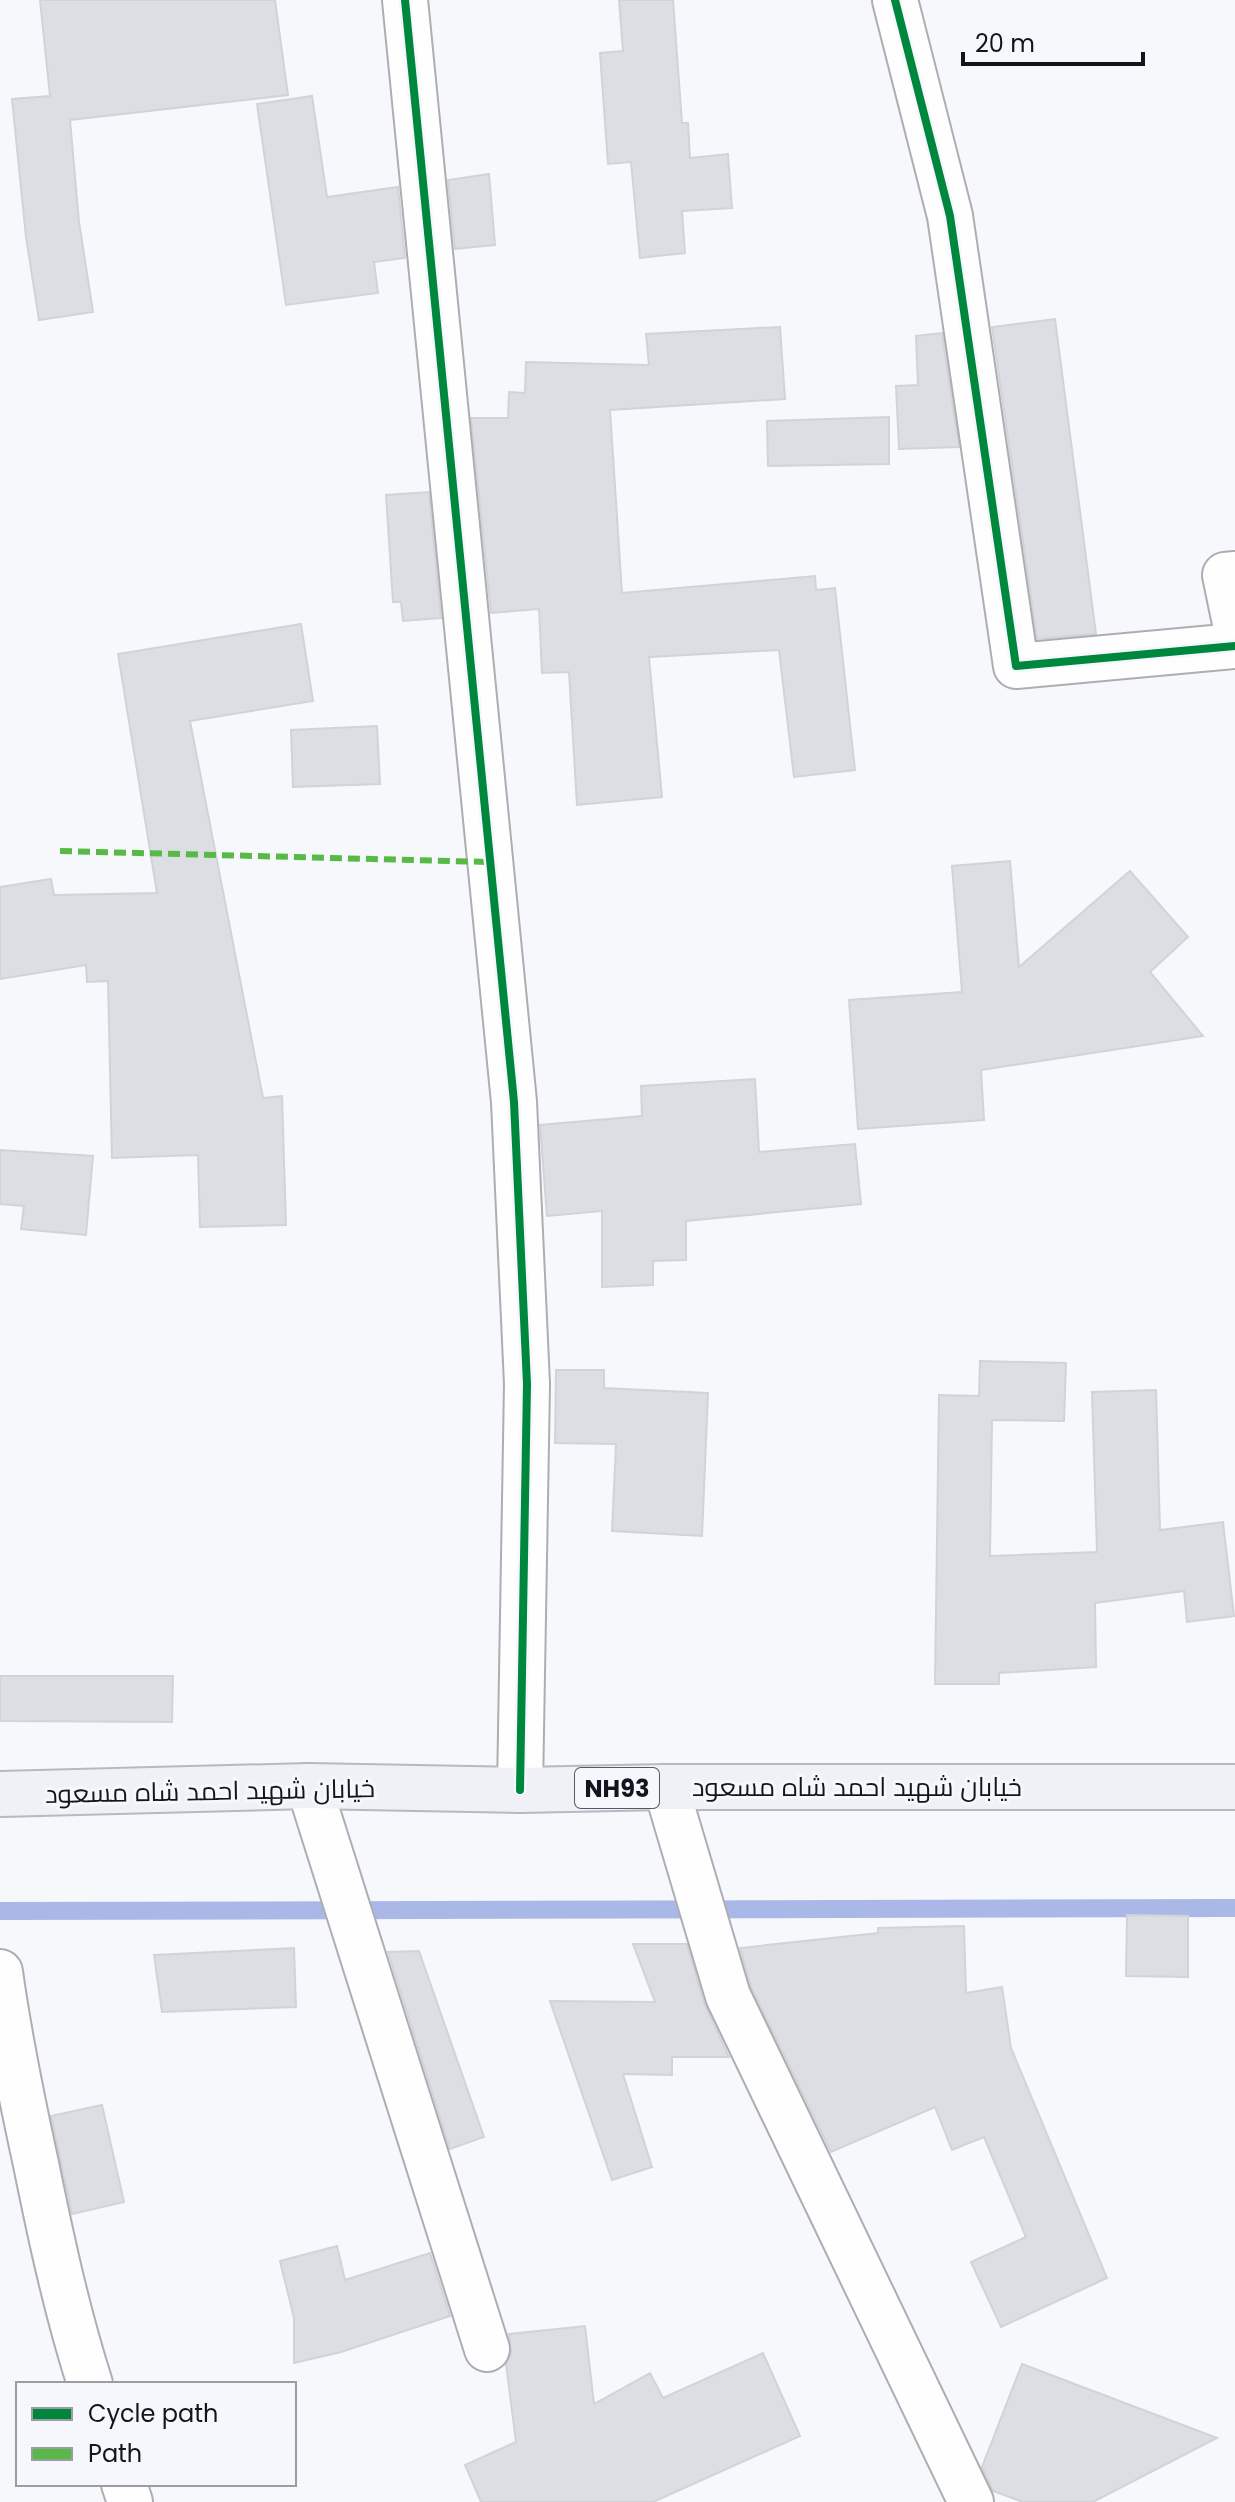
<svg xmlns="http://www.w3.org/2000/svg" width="1235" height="2502" viewBox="0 0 1235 2502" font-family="Poppins,Cairo,sans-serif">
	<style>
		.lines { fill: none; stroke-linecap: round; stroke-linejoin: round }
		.stream { stroke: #aab8e7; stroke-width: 18 }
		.building { fill: #dcdee4; stroke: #d1d3d9; stroke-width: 2 }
		.minor-casing { stroke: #acaeb4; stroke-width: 48 }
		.major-casing { stroke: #b6b9c3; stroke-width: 48 }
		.minor { stroke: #fefefe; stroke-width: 44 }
		.major { stroke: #eff1f6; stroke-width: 44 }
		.quiet { stroke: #58b947; stroke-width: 6; stroke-dasharray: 12 6; stroke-linecap: butt }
		.cycleway-casing { stroke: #f6f7fc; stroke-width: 13 }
		.cycleway { stroke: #00873e; stroke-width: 8 }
		.labels { text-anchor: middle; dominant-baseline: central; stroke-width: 6; stroke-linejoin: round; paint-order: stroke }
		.shield { fill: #f6f7fc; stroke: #575961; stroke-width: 2 }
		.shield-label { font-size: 24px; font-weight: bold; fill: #13151e }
		.street-label { font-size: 26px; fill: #13151e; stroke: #f6f7fc }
	</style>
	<rect width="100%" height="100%" fill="#f7f8fb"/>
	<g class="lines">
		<path class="stream" d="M 0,1911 L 1235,1908"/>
	</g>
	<path class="building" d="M 40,0 L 275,0 L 288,95 L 70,120 L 79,222 L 93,312 L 39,320 L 26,237 L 12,99 L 50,96 Z
		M 619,0 L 673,0 L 682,123 L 688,123 L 690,158 L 728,154 L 732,208 L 682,211 L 685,253 L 640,258 L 631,162 L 608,164 L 600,53 L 623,51 Z
		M 312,96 L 327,197 L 398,187 L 405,258 L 374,262 L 378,293 L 286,305 L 257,104 Z
		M 489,174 L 495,245 L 455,249 L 448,180 Z
		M 1055,319 L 1096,634 L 1037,639 L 992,327 Z
		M 780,327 L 785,399 L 610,410 L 622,593 L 815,576 L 816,590 L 835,588 L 855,770 L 794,777 L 779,650 L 649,657 L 662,797 L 577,805 L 569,672 L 542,673 L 539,609 L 491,613 L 471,418 L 508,418 L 509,392 L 525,393 L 526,362 L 649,365 L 646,334 Z
		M 942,333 L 959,447 L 899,449 L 896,386 L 918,385 L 916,336 Z
		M 889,417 L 889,464 L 768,466 L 767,421 Z
		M 429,492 L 441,618 L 403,621 L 401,602 L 393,602 L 386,495 Z
		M 301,624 L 313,701 L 190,721 L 263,1098 L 282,1096 L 286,1225 L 200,1227 L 198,1155 L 112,1158 L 108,981 L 87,982 L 86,965 L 0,979 L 0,887 L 51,879 L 54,895 L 157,893 L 118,654 Z
		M 377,726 L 380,784 L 293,787 L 291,730 Z
		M 1010,861 L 1019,967 L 1130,871 L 1188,937 L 1150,972 L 1203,1036 L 981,1070 L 984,1120 L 858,1129 L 849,1000 L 962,992 L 952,866 Z
		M 755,1079 L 759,1152 L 855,1144 L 861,1204 L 686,1221 L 686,1260 L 653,1261 L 653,1285 L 602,1287 L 602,1211 L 547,1216 L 540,1125 L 642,1116 L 641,1086 Z
		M 0,1150 L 93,1156 L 86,1235 L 21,1229 L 24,1206 L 0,1204 Z
		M 980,1361 L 1066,1363 L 1064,1421 L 992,1420 L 990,1556 L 1097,1552 L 1092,1392 L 1156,1390 L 1160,1530 L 1223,1522 L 1234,1616 L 1187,1622 L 1184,1591 L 1095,1603 L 1096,1667 L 999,1673 L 999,1684 L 935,1684 L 939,1395 L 979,1396 Z
		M 556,1370 L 604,1370 L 604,1388 L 708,1393 L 702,1536 L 612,1531 L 616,1444 L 555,1443 Z
		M 0,1676 L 173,1676 L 172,1722 L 0,1721 Z
		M 1127,1915 L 1188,1916 L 1188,1977 L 1126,1976 Z
		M 964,1926 L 966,1993 L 1002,1987 L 1011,2048 L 1107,2278 L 1001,2327 L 971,2262 L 1026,2237 L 984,2137 L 952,2150 L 935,2107 L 831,2152 L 751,1987 L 740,1948 L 878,1933 L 878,1928 Z
		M 633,1944 L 687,1944 L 704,2003 L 729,2057 L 672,2057 L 672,2075 L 623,2074 L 652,2167 L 612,2180 L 550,2001 L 655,2002 Z
		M 294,1948 L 296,2007 L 162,2012 L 154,1955 Z
		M 419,1951 L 484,2137 L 450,2149 L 388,1952 Z
		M 102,2105 L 124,2202 L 72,2214 L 51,2116 Z
		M 337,2246 L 345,2280 L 430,2253 L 450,2316 L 341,2352 L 294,2363 L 294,2318 L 280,2261 Z
		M 585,2326 L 594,2404 L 650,2373 L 663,2398 L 763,2353 L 800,2436 L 653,2502 L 481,2502 L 465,2465 L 516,2442 L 506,2364 L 511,2354 L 509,2334 Z
		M 1022,2364 L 1217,2438 L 1093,2502 L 1023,2502 L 993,2491 L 982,2467 Z"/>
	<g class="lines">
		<defs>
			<path id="minor" d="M 405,0 L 514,1102 L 527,1384 L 520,1790
				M 895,0 L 950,216 L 1016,666 L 1235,646
				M 1235,574 L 1225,575 L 1235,623
				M 309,1786 L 487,2349
				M 666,1787 L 728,1996 L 971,2502
				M 0,1972 C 9,2037 22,2100 36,2164 C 51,2238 67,2312 90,2384
				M 124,2484 L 130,2502"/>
			<path id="major" d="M 0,1794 L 309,1786 L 520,1790 L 666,1787 L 1235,1787"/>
		</defs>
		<use href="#minor" class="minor-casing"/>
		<use href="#major" class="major-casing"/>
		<use href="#minor" class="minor"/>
		<use href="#major" class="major"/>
		<path class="quiet" d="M 60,851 L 489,862"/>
		<defs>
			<path id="cycleway" d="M 405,0 L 514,1102 L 527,1384 L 520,1790
				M 895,0 L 950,216 L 1016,666 L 1235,646"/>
		</defs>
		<use href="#cycleway" class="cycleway-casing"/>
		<use href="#cycleway" class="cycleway"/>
	</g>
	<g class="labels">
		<rect class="shield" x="575" y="1768" width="84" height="40" rx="6"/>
		<g class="shield-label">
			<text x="617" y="1788">NH93</text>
		</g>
		<g class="street-label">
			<text x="857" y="1787">خیابان شهید احمد شاه مسعود</text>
			<text transform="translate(210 1791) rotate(-1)">خیابان شهید احمد شاه مسعود</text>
		</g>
	</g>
	<rect x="16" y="2382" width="280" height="104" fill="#f6f7fc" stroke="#9b9da3" stroke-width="2"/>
	<rect x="32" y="2408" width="40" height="12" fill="#00873e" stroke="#9b9da3" stroke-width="2"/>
	<text x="88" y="2422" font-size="24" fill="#13151e">Cycle path</text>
	<rect x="32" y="2448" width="40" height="12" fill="#58b947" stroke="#9b9da3" stroke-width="2"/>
	<text x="88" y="2462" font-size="24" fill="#13151e">Path</text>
	<path d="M963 52v12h180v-12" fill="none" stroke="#13151e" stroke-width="4"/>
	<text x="975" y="52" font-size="24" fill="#13151e" stroke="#f6f7fc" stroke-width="6" paint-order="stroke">20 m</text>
</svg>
